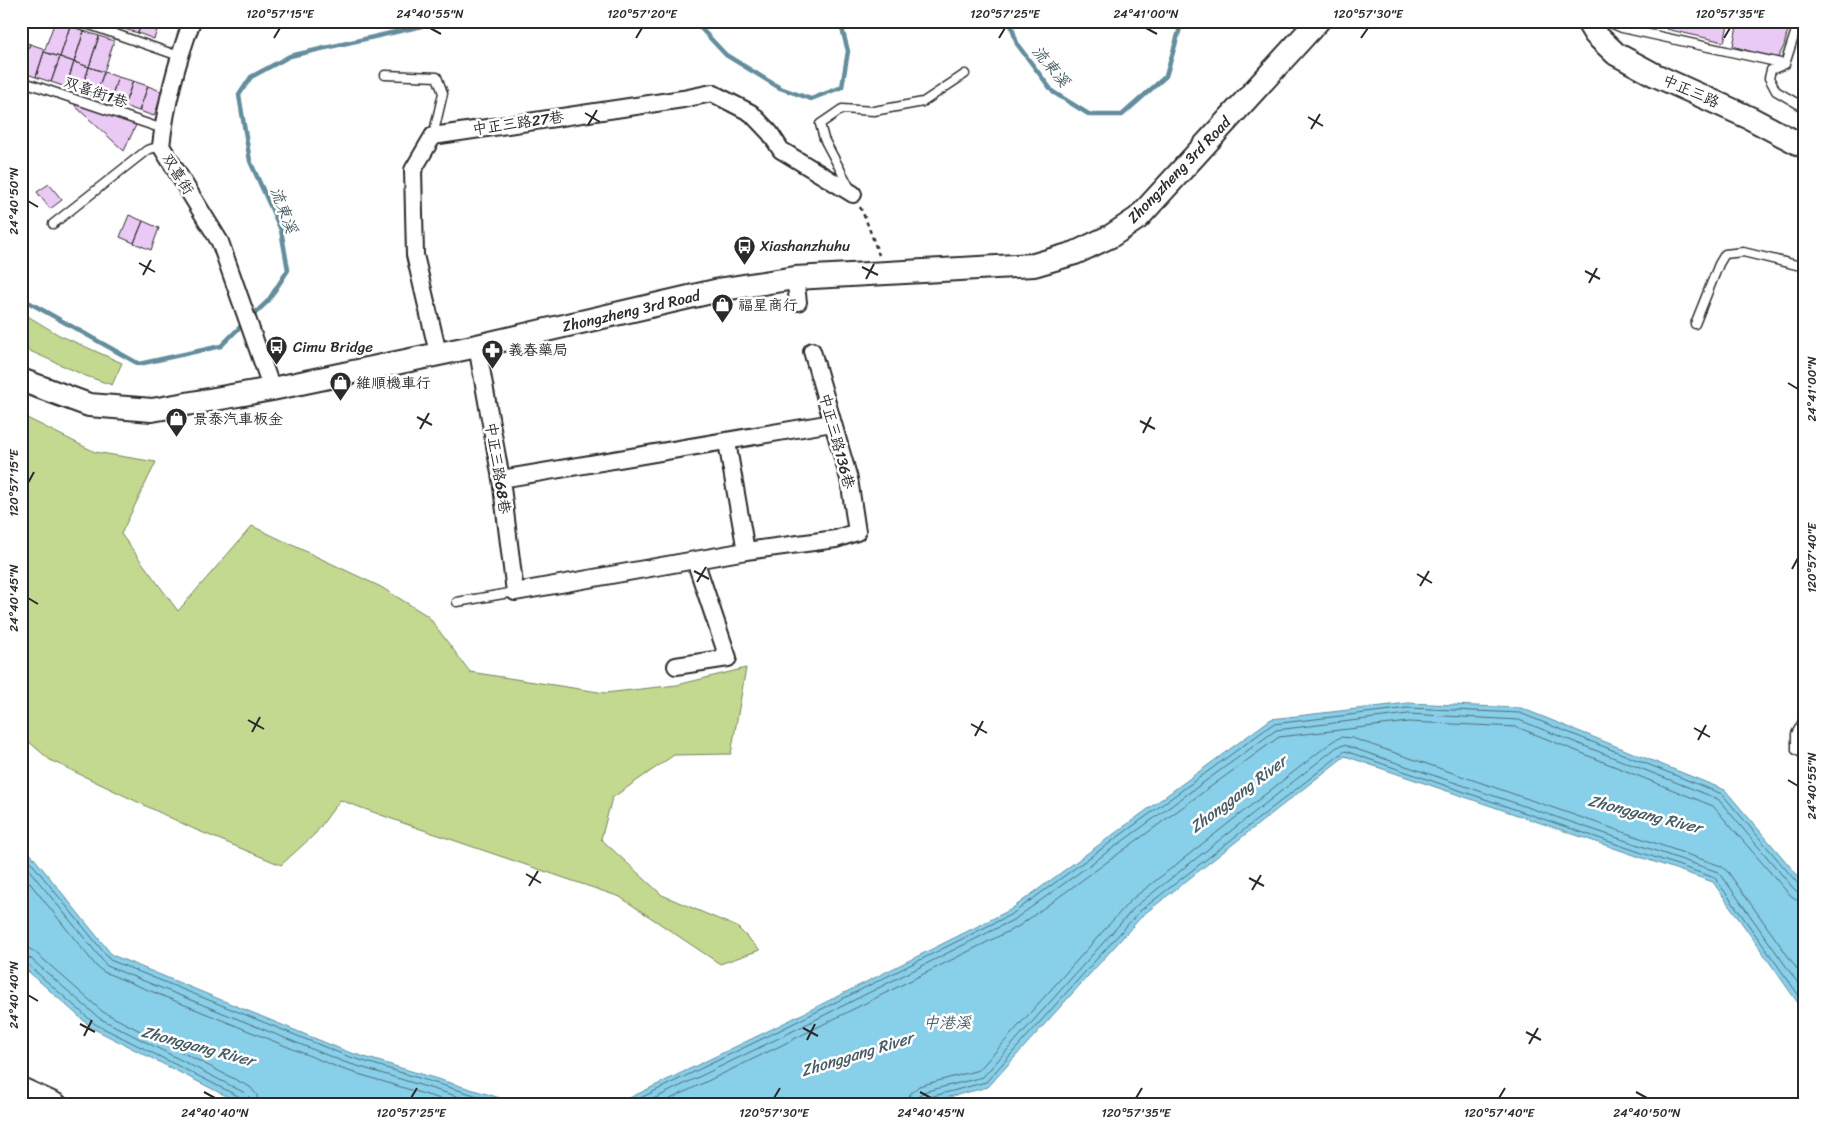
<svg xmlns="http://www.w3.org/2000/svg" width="1826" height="1126" viewBox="0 0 1826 1126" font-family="Sriracha,'LXGW WenKai TC',sans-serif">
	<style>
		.green { fill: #c2d98f; stroke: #76825d }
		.water { fill: #88cfe9; stroke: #638d9d }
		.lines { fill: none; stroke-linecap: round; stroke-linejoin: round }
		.shore { stroke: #506d77; stroke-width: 1 }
		.stream { stroke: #638d9d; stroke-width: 4.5 }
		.building { fill: #ebc9f5; stroke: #2b2b2b }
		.service-casing { stroke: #2b2b2b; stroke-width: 11 }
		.minor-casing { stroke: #2b2b2b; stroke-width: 20 }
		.secondary-casing { stroke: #2b2b2b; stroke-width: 26 }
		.path { stroke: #2b2b2b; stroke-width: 2.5; stroke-dasharray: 4 4; stroke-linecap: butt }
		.service { stroke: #fff; stroke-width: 8 }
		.minor { stroke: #fff; stroke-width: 16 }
		.secondary { stroke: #fff; stroke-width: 22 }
		.ticks { fill: none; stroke: #2b2b2b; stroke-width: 2 }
		.labels { text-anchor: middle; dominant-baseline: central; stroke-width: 5; stroke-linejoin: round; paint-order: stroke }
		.street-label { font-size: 15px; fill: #2b2b2b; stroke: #fff }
		.poi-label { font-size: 15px; fill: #2b2b2b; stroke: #fff; text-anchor: start }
		.water-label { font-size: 16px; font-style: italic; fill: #475c64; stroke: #fff }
		.neatline { fill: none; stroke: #2b2b2b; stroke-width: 2 }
		.ticks-label { font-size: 12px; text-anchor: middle; fill: #2b2b2b }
	</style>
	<rect width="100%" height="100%" fill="#fff"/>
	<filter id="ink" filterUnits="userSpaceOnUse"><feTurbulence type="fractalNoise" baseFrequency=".02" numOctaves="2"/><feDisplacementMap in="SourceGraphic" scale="10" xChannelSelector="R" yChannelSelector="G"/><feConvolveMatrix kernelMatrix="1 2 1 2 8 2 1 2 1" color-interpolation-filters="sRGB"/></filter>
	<g filter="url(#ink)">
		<path class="green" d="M 21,312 L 59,335 L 122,363 L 112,385 L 86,376 L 21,347 Z
			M 21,415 L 95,452 L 156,462 L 121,534 L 178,611 L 252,526 L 381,587 L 428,616 L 470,672 L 605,693 L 677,685 L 746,668 L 731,754 L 674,755 L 612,798 L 601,839 L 662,895 L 737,927 L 760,950 L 720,964 L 620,897 L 403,823 L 340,800 L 315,834 L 281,865 L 194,829 L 50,760 L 21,735 Z"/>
		<path class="water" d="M 1408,703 L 1521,708 L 1725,790 L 1805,884 L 1805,1013 L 1713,882 L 1345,756 L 1143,915 L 988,1087 L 918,1105 L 615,1105 L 772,1029 L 1010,910 L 1271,719 Z
			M 21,842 L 112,955 L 348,1052 L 520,1104 L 537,1105 L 244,1105 L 92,1028 L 21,965 Z"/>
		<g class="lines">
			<path class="shore" d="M 21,850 L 110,960 L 347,1056 L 507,1105
				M 21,860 L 107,966 L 344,1062 L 486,1105
				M 21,872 L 97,967 L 104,972 L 342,1069 L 460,1105
				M 21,947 L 28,948 L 35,952 L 103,1012 L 250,1087 L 257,1095 L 259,1105
				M 21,955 L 30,958 L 99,1018 L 245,1093 L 250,1098 L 251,1105
				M 21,961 L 26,963 L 95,1024 L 242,1098 L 245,1105
				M 626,1105 L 774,1033 L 1012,914 L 1273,724 L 1408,708 L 1520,713 L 1722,794 L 1799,885 L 1805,887
				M 641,1105 L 777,1039 L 1015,919 L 1276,730 L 1408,714 L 1519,720 L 1718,799 L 1794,889 L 1799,893 L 1805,893
				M 658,1105 L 780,1046 L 1019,926 L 1279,737 L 1409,722 L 1517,727 L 1713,806 L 1789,894 L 1797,900 L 1805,901
				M 908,1105 L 910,1094 L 919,1086 L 979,1070 L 1131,900 L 1333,741 L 1341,737 L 1352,738 L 1721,866 L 1728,872 L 1805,980
				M 916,1105 L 918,1097 L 923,1092 L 983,1077 L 1136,906 L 1337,747 L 1344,745 L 1718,872 L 1722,876 L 1805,993
				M 922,1105 L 923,1100 L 926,1098 L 986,1082 L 1140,911 L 1345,751 L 1715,878 L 1805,1004"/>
			<path class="stream" d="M 694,21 L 726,55 L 780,88 L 811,99 L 842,87 L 848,51 L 840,21
				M 1010,21 L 1017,44 L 1053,92 L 1090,115 L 1122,115 L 1166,76 L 1182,21
				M 21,298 L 139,364 L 221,346 L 244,323
				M 250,318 L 268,301 L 288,270 L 281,230 L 250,161 L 239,95 L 251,77 L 290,56 L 444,21"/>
		</g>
		<path class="building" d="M 55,21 L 70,26 L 60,57 L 44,52 Z
			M 105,21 L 123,21 L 121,28 Z
			M 123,21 L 142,21 L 138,33 L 121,28 Z
			M 142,21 L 160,21 L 154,39 L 138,33 Z
			M 1668,21 L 1729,21 L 1724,42 L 1666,29 Z
			M 1738,21 L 1790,21 L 1784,46 L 1777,60 L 1733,46 Z
			M 70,26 L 84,31 L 74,62 L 60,57 Z
			M 84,31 L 99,36 L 89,67 L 74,62 Z
			M 99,36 L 114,41 L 104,72 L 89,67 Z
			M 21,41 L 30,44 L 21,71 Z
			M 30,44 L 45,49 L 36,77 L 21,72 Z
			M 44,52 L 60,57 L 51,82 L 36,77 Z
			M 60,57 L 74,62 L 66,87 L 51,82 Z
			M 74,62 L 89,67 L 81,92 L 66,87 Z
			M 89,67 L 104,72 L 95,97 L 81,92 Z
			M 104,72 L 118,77 L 110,101 L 95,97 Z
			M 118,77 L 133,81 L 124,106 L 110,101 Z
			M 133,81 L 148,86 L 139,111 L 124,106 Z
			M 148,86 L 163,92 L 154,116 L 139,111 Z
			M 78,102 L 136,125 L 124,151 L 75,106 Z
			M 49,184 L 62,200 L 50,209 L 37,192 Z
			M 129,215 L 143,221 L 134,243 L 120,237 Z
			M 143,221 L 159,228 L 151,250 L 134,243 Z"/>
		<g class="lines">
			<defs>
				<path id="service" d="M 78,21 L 179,56
					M 1606,21 L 1622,28 L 1785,64 L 1799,21
					M 1785,64 L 1771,70 L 1769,78 L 1776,91 L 1805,108
					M 385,75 L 437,77 L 443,93 L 433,136
					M 21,81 L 163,129
					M 850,188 L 824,139 L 820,124 L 842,109 L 874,111 L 923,102 L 965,74
					M 53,224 L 147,150 L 161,146
					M 1695,324 L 1719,264 L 1725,254 L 1743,252 L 1805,267
					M 457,602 L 515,592
					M 1805,718 L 1796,734 L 1796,750 L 1805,755"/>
				<path id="minor" d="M 192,21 C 177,61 166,103 161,146 L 220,242 L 272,389
					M 795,278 L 798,302
					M 477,346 L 501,479 L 515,592 L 746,551 L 836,539 L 857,532 L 849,479 L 812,351
					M 438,353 L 415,255 L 413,170 L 433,136 L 683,99 L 712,93 L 751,113 L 770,133 L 781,150 L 853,194
					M 727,442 L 746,551
					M 501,479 L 832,423
					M 676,666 L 728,658 L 695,560"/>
				<path id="secondary" d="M 1587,21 L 1595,34 L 1616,54 L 1655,75 L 1750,118 L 1805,147
					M 21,380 L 89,405 L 152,410 L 272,389 L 477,346 L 724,289 L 795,278 L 1034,265 L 1075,253 L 1111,236 L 1138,218 L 1318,21
					M 21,1089 L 56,1105"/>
			</defs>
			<use href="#service" class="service-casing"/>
			<use href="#minor" class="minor-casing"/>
			<use href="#secondary" class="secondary-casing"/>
			<path class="path" d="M 860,207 L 866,220 L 879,255"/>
			<use href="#service" class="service"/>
			<use href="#minor" class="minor"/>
			<use href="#secondary" class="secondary"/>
		</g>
	</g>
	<path class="ticks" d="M 430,28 L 441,34M 1146,28 L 1157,34M 274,38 L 280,28M 636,38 L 642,28M 999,38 L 1005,28M 1361,38 L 1368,28M 1724,38 L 1730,28M 585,113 L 600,122M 1308,117 L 1323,126M 588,125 L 597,110M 1311,129 L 1320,114M 28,201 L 38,207M 139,263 L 155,272M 862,267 L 878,275M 1585,271 L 1600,279M 143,275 L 151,260M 866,279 L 874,264M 1589,283 L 1597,268M 1788,383 L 1798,389M 417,417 L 432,425M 1140,421 L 1155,429M 420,429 L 429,413M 1143,433 L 1151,417M 28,483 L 34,472M 1792,569 L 1798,558M 694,571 L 709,579M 1417,574 L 1432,583M 697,582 L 706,567M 1420,586 L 1429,571M 28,598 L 38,604M 248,720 L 264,729M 971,724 L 987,733M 1694,728 L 1710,737M 252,732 L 260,717M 975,736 L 983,721M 1698,740 L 1706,725M 1788,780 L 1798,786M 526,874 L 541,883M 1249,878 L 1264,886M 529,886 L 538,871M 1252,890 L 1261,875M 28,995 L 38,1001M 80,1024 L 95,1032M 803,1028 L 818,1036M 1526,1032 L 1541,1040M 84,1036 L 92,1020M 807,1040 L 815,1024M 1529,1044 L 1538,1028M 204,1092 L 215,1098M 920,1092 L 931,1098M 1636,1092 L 1647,1098M 411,1098 L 417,1088M 774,1098 L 780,1088M 1136,1098 L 1142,1088M 1499,1098 L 1505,1088"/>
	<defs>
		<symbol id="bus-pin" viewBox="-11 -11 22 30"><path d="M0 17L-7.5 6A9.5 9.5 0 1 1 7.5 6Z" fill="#2b2b2b" stroke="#fff"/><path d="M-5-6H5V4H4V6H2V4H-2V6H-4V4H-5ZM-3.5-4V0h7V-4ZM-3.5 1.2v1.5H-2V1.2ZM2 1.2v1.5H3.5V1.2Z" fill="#fff"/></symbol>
		<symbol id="shop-pin" viewBox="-11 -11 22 30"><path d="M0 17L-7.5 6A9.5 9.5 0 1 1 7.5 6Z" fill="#2b2b2b" stroke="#fff"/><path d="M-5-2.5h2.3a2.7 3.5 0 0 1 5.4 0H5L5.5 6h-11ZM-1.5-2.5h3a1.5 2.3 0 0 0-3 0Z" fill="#fff"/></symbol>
		<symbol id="pharmacy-pin" viewBox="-11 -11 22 30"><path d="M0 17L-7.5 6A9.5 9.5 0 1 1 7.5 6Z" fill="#2b2b2b" stroke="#fff"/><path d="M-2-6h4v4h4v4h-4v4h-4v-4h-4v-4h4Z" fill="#fff"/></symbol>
	</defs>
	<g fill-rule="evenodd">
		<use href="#bus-pin" x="732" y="234" width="25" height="34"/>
		<use href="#shop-pin" x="710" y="292" width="25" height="34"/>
		<use href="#bus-pin" x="264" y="334" width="25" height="34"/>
		<use href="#pharmacy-pin" x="480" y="338" width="25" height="34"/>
		<use href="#shop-pin" x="328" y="370" width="25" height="34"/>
		<use href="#shop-pin" x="164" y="406" width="25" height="34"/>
	</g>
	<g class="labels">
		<g class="street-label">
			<text transform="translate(1691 91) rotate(24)">中正三路</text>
			<text transform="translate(96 92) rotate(19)">双喜街1巷</text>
			<text transform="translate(518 123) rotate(-8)">中正三路27巷</text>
			<text transform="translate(1179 170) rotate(-46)">Zhongzheng 3rd Road</text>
			<text transform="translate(178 174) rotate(58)">双喜街</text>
			<text transform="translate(631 311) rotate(-13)">Zhongzheng 3rd Road</text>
			<text transform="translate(837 441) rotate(75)">中正三路136巷</text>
			<text transform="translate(498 468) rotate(81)">中正三路68巷</text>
		</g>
		<g class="poi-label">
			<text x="760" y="246">Xiashanzhuhu</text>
			<text x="738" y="305">福星商行</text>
			<text x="293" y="347">Cimu Bridge</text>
			<text x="508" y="350">義春藥局</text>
			<text x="356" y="383">維順機車行</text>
			<text x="193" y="419">景泰汽車板金</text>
		</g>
		<g class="water-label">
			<text transform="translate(1051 66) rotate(50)">流東溪</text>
			<text transform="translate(284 210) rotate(69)">流東溪</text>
			<text transform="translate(1238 794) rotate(-37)">Zhonggang River</text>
			<text transform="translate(1645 814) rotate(14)">Zhonggang River</text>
			<text x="947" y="1022">中港溪</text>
			<text transform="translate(198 1046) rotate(15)">Zhonggang River</text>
			<text transform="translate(857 1054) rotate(-17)">Zhonggang River</text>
		</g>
	</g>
	<rect width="1826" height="1126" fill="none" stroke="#fff" stroke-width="55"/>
	<rect x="28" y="28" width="1770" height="1070" class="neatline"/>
	<g class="ticks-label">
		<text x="280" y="18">120°57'15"E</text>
		<text x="430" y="18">24°40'55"N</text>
		<text x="642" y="18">120°57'20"E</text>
		<text x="1005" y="18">120°57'25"E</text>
		<text x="1146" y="18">24°41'00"N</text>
		<text x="1368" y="18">120°57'30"E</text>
		<text x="1730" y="18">120°57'35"E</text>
		<text transform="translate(14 201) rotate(-90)" y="4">24°40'50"N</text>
		<text transform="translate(1812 389) rotate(-90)" y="4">24°41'00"N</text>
		<text transform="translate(14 483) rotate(-90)" y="4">120°57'15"E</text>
		<text transform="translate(1812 558) rotate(-90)" y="4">120°57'40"E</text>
		<text transform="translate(14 598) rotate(-90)" y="4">24°40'45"N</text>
		<text transform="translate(1812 786) rotate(-90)" y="4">24°40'55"N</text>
		<text transform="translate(14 995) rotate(-90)" y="4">24°40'40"N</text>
		<text x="215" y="1117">24°40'40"N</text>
		<text x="411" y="1117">120°57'25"E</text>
		<text x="774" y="1117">120°57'30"E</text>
		<text x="931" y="1117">24°40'45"N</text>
		<text x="1136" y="1117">120°57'35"E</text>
		<text x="1499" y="1117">120°57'40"E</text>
		<text x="1647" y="1117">24°40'50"N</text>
	</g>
</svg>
